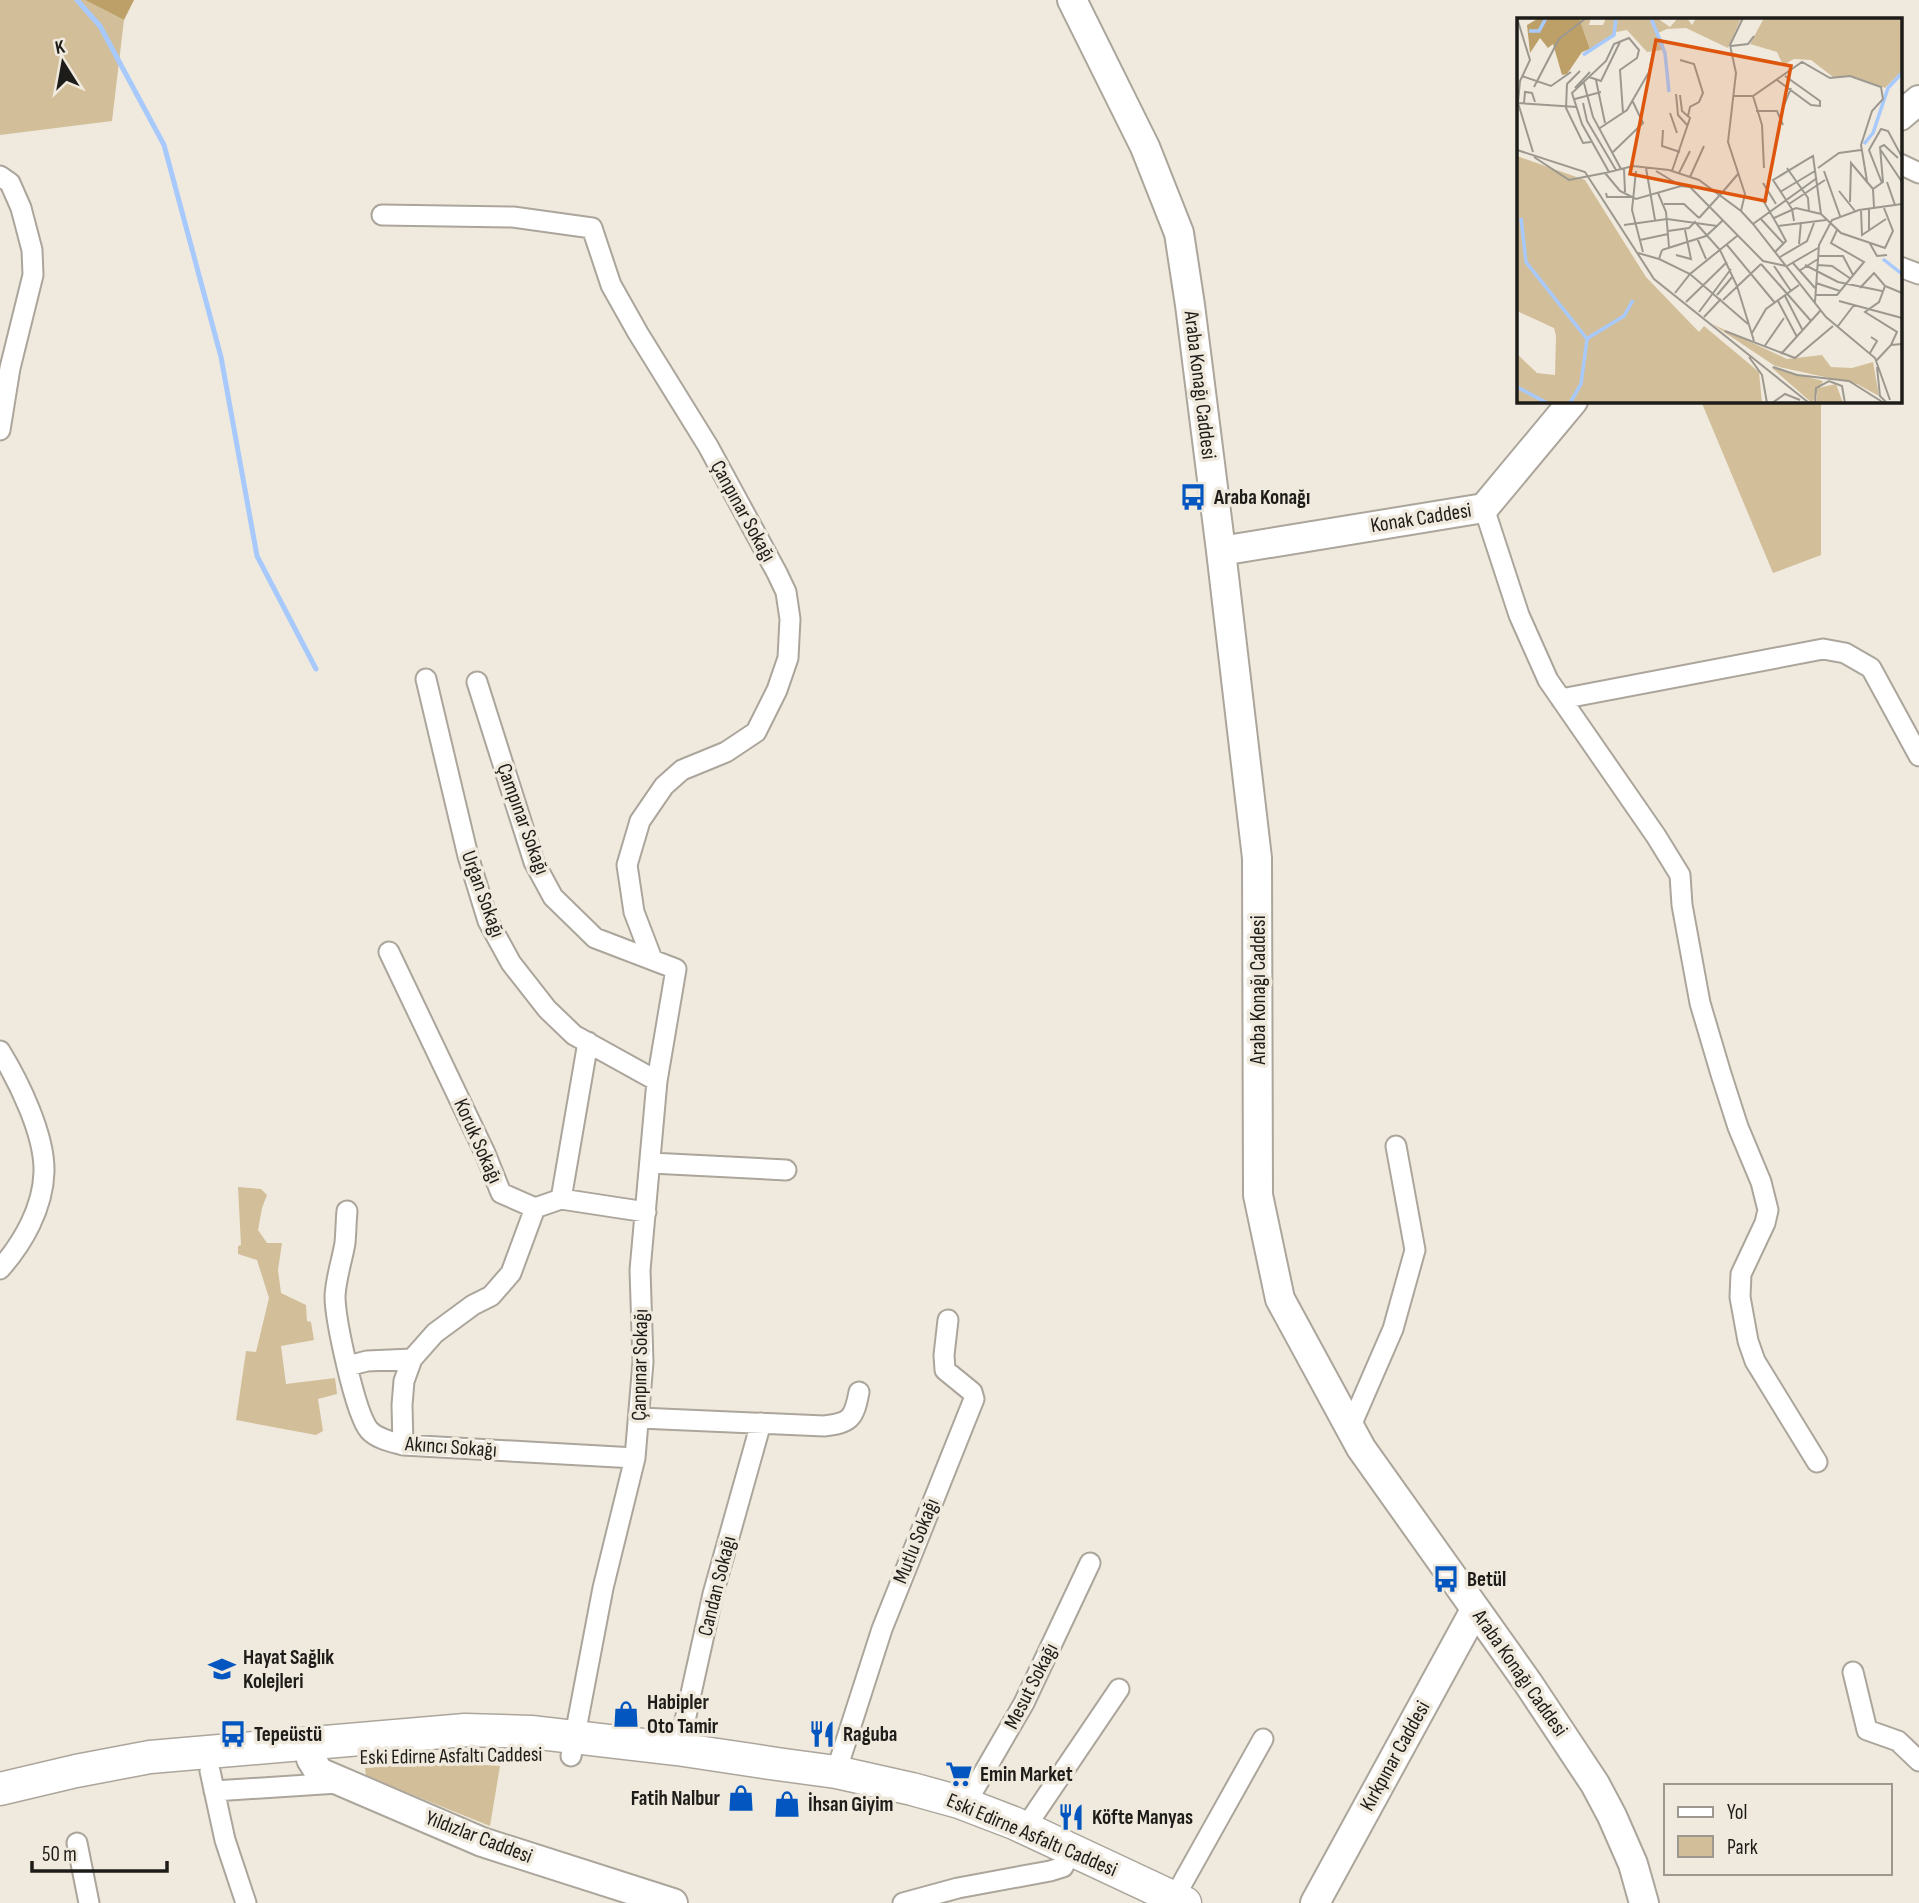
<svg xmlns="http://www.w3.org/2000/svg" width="1919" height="1903" viewBox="0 0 1919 1903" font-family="'Sofia Sans Condensed',sans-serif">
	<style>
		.green { fill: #d2be99 }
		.forest { fill: #bda068 }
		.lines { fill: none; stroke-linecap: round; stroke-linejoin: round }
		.stream { stroke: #a7c9fc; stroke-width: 5 }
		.street-casing { stroke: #aba59b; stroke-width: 23 }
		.secondary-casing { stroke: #aba59b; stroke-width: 32 }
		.primary-casing { stroke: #aba59b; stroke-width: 35 }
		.street { stroke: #fff; stroke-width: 19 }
		.secondary { stroke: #fff; stroke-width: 28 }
		.primary { stroke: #fff; stroke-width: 32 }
		.labels { text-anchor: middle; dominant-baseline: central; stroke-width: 7; stroke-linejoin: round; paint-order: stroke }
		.street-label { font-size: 21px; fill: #1e1c18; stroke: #f0eade }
		.poi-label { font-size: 21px; font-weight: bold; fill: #1e1c18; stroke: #f0eade; text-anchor: start }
		.inset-river { fill: none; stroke: #a7c9fc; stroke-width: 3.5 }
		.inset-road { fill: none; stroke: #9c988f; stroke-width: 2 }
		.view { fill: #de560d; fill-opacity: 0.15; stroke: #de560d; stroke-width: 3.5 }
		.inset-edge { fill: none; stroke: #1e1c18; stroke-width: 3.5 }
	</style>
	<rect width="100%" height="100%" fill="#f0eade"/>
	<path class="green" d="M 0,0 L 85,0 L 124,20 L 112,121 L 0,135 Z
		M 1701,401 L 1821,401 L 1821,555 L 1773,573 Z
		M 238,1187 L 261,1189 L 267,1195 L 262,1208 L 258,1230 L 267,1243 L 282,1243 L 278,1270 L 281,1293 L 306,1305 L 307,1321 L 311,1322 L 314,1340 L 281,1346 L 286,1384 L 335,1378 L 337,1394 L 318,1399 L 323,1431 L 316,1435 L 236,1420 L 246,1351 L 256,1352 L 269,1298 L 257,1260 L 238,1254 L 238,1246 L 241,1245 Z
		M 439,1762 L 500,1766 L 490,1826 L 366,1776 L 365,1768 Z"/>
	<path class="forest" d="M 85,0 L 134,0 L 124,20 Z"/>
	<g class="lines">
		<path class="stream" d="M 77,0 L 100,26 L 164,145 L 221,357 L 257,556 L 316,669"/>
		<defs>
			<path id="street" d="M 1900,164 L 1919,173
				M 0,176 L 10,183 L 21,208 L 32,250 L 33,275 L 10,368 L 0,430
				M 382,215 L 513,217 L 592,228 L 611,285 L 638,333 L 708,446 L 777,573 L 786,592 L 790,619 L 788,658 L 777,690 L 756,732 L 726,752 L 682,770 L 664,786 L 640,821 L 627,865 L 634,912 L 652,959
				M 1900,267 L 1919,274
				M 1484,508 L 1519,615 L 1548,680 L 1656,836 L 1680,875 L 1682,905 L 1700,1003 L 1721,1074 L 1738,1127 L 1761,1182 L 1768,1210 L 1765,1223 L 1741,1274 L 1740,1297 L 1748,1341 L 1755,1361 L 1817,1462
				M 426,679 L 468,856 L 488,921 L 511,963 L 547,1009 L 574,1035 L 657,1081
				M 477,682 L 534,862 L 553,897 L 595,938 L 676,969 L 657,1081 L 640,1270 L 643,1362 L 635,1458 L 603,1588 L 571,1756
				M 1561,699 L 1823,649 L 1845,653 L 1871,668 L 1919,756
				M 389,952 L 485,1153 L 501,1193 L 535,1208 L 561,1199 L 646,1212
				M 0,1051 C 19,1082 45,1135 44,1172 C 43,1208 23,1243 0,1269
				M 651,1163 L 786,1170
				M 561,1199 L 588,1042
				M 347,1211 C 346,1221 346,1232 345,1243 C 342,1261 336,1277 335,1296 C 335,1319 355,1413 369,1430 C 377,1439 392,1442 403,1445 L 635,1458
				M 348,1366 L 367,1361 L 412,1359
				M 640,1418 L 824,1426 C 850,1423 854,1419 859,1392
				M 1350,1428 L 1393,1329 L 1415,1250 L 1396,1146
				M 403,1445 L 402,1405 L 404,1381 L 412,1359 L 435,1333 L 473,1305 L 491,1296 L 511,1273 L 535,1208
				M 1853,1672 L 1867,1730 L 1898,1741 L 1919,1761
				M 677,1749 L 684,1725 L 713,1594 L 761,1423
				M 210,1771 L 225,1840 L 246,1903
				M 836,1772 L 882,1629 L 974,1399 L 972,1392 L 945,1370 L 944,1355 L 948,1320
				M 214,1791 L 338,1783
				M 965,1805 L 1024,1703 L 1090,1563
				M 1025,1828 L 1119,1689
				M 77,1843 L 89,1903
				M 1174,1898 L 1263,1739
				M 903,1903 L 958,1888 L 1050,1871 L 1063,1867 L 1072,1849"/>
			<path id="secondary" d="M 1072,0 L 1145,147 L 1179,233 L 1190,305 L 1221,551 L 1257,858 L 1258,1195 L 1280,1299 L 1361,1448 L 1528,1683 L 1595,1784 L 1612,1816 L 1633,1864 L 1644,1903
				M 1900,116 L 1919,100
				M 1221,551 L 1484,508 L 1573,401
				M 311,1743 L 311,1759 L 319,1772 L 482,1842 L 673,1903
				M 1315,1903 L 1475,1610"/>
			<path id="primary" d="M 0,1789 L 76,1771 L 150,1757 L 465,1730 L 531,1732 L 677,1749 L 777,1764 L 836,1772 L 912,1789 L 959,1802 L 1014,1823 L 1185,1903"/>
		</defs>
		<use href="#street" class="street-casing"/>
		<use href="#secondary" class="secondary-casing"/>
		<use href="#primary" class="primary-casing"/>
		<use href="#street" class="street"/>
		<use href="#secondary" class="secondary"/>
		<use href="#primary" class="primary"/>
	</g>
	<defs>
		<symbol id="bus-bare" viewBox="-9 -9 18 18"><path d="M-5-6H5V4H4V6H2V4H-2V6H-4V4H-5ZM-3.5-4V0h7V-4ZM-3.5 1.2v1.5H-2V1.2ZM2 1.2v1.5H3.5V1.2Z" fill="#0356bf" stroke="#f0eade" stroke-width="2.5" paint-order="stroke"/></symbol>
		<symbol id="school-bare" viewBox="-9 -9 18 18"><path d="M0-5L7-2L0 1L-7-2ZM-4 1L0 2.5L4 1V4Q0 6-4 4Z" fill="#0356bf" stroke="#f0eade" stroke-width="2.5" paint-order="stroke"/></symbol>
		<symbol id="shop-bare" viewBox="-9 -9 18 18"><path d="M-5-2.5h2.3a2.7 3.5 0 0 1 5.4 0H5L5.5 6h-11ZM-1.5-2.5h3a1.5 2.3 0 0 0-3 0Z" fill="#0356bf" stroke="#f0eade" stroke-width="2.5" paint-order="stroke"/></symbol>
		<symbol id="restaurant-bare" viewBox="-9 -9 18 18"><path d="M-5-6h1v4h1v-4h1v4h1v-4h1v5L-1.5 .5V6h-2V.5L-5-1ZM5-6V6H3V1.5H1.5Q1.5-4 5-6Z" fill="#0356bf" stroke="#f0eade" stroke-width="2.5" paint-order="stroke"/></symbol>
		<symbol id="supermarket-bare" viewBox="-9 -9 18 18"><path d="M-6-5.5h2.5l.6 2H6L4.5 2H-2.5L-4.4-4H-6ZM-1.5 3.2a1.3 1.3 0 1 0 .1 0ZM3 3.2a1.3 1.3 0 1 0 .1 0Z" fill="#0356bf" stroke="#f0eade" stroke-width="2.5" paint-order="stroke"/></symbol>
	</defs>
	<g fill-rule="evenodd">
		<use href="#bus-bare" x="1174" y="478" width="38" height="38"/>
		<use href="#bus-bare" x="1427" y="1560" width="38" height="38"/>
		<use href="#school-bare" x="203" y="1650" width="38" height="38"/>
		<use href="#shop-bare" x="607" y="1695" width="38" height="38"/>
		<use href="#bus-bare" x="214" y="1715" width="38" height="38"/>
		<use href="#restaurant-bare" x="803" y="1715" width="38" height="38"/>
		<use href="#supermarket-bare" x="940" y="1755" width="38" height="38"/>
		<use href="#shop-bare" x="722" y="1779" width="38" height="38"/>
		<use href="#shop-bare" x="768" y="1785" width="38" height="38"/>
		<use href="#restaurant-bare" x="1052" y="1798" width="38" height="38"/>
	</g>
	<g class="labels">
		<g class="street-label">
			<text transform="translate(1200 385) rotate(83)">Araba Konağı Caddesi</text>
			<text transform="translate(743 511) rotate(61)">Çanpınar Sokağı</text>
			<text transform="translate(1421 518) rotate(-9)">Konak Caddesi</text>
			<text transform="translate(523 819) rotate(70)">Çampınar Sokağı</text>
			<text transform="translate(483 894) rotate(70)">Urgan Sokağı</text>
			<text transform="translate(1258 990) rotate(-90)">Araba Konağı Caddesi</text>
			<text transform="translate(478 1141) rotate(66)">Koruk Sokağı</text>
			<text transform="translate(640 1365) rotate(-89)">Çanpınar Sokağı</text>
			<text transform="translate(451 1447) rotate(4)">Akıncı Sokağı</text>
			<text transform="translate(916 1541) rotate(-68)">Mutlu Sokağı</text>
			<text transform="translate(717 1586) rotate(-76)">Candan Sokağı</text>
			<text transform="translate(1520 1673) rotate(55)">Araba Konağı Caddesi</text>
			<text transform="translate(1031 1686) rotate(-63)">Mesut Sokağı</text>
			<text transform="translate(451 1756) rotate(-1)">Eski Edirne Asfaltı Caddesi</text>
			<text transform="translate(1395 1756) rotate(-61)">Kırkpınar Caddesi</text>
			<text transform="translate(1032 1835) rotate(23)">Eski Edirne Asfaltı Caddesi</text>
			<text transform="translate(479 1837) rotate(21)">Yıldızlar Caddesi</text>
		</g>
		<g class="poi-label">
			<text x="1214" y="497">Araba Konağı</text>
			<text x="1467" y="1579">Betül</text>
			<text x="243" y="1657">Hayat Sağlık<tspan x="243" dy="24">Kolejleri</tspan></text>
			<text x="647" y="1702">Habipler<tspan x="647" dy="24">Oto Tamir</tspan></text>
			<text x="254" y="1734">Tepeüstü</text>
			<text x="843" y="1734">Raguba</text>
			<text x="980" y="1774">Emin Market</text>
			<text x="720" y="1798" text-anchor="end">Fatih Nalbur</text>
			<text x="808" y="1804">İhsan Giyim</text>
			<text x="1092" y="1817">Köfte Manyas</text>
		</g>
	</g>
	<g transform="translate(1517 18)">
		<rect width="385" height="385" fill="#f0eade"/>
		<path d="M 62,0 L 74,0 L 72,7 L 86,7 L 89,0 L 140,0 L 153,9 L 161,0 L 170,0 L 175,7 L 179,0 L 224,0 L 211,30 L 169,10 L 150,11 L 141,15 L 147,25 L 145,32 L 130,34 L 110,12 L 99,14 L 73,31 ZM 247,0 L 385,0 L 385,53 L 368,70 L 338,59 L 316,59 L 294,42 L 277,41 L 266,47 L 260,34 L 233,26 ZM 0,138 L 68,162 L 129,259 L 182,314 L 187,308 L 242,354 L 245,385 L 0,385 L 0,336 L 20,355 L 38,357 L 39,318 L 37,310 L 0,293 ZM 195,306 L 270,341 L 305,337 L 314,349 L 335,350 L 356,344 L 362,378 L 340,366 L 258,348 ZM 254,349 L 306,363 L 295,385 ZM 319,366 L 326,385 L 299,385 L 301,370 Z" fill="#d2be99"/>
		<path d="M 22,0 L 62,0 L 73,31 L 65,34 L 50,56 L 45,57 L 36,26 L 31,30 L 23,20 L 13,35 L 10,7 Z" fill="#bda068"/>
		<path class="inset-river" d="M 134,0 L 148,35 L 152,74M 12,13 L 22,13 L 29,0M 66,37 L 97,17 L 99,0M 347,126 L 356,115 L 371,70 L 385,55M 4,200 L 9,244 L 70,321 L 64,366 L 53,385M 366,241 L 385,256M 71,320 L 107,298 L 116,282M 0,369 L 30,385"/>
		<path class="inset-road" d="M 0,0 L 13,42 L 3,63 L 1,85 L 16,134M 214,28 L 231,26 L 237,18M 163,42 L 177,46 L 186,75 L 182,84 L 173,89 L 171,98M 63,53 L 50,66 L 49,90 L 66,125 L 74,124M 5,58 L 34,68 L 54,54M 72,59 L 84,63 L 103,24M 79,62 L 88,105M 260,62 L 294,87 L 303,88 L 303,83 L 268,58M 67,65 L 76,99 L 104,151M 17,69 L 42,21 L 69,0M 58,70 L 73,54M 159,76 L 161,97 L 170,107M 217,78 L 236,78 L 285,44 L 313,60 L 333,58 L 364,69 L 366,81 L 355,93 L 344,127 L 350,163M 236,78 L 245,107 L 247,150M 58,81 L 84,74M 0,85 L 60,89M 7,85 L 8,74 L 15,75 L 18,84M 66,85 L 70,103 L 99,152M 266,90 L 274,70M 239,93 L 260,93 L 266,107M 153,95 L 160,115M 83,110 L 110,92 L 132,54 L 136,34M 146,112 L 145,128 L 163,134M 363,131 L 385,164M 0,132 L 68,154 L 137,261 L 292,385M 96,134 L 126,105 L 115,82M 17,139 L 52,162 L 88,155M 129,150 L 138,202M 270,150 L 291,180 L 292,194M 301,150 L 322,135 L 344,132M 107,151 L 108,174M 119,153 L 115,192 L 126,234M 139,153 L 164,168M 155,153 L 173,100 L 165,93 L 163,77M 307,153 L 323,198M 92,154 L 65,106 L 55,75 L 89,43 L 97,26 L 112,20 L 122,32 L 120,40 L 103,52 L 106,95M 162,155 L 173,133M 173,159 L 187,128M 370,164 L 378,187M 246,165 L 259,186M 365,165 L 352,132 L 364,111 L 371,113 L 385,139M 356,171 L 366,164 L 363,129 L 367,127 L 381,140M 322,173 L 338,193M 263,174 L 298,153M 89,175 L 90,179 L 113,179M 141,175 L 149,194 L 152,229M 203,177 L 221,156M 250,181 L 247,184 L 261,208 L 309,202M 333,184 L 334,145 L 356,171 L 357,189M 147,186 L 167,186 L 182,200M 272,186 L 308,162M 352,191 L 352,213M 344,192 L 345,217 L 369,201M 224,193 L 228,176 L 211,124 L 219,55 L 213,27 L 226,0M 182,200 L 202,178M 243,200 L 267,226M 257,200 L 279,190 L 304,196 L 324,215 L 368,230 L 376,213 L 367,190M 277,203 L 275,191 L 256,162 L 296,138 L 304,196M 236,206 L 300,160M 107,207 L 150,201 L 200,208 L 206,202M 151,213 L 172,210 L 178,204 L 203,232 L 220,268 L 237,323M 180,220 L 189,241M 123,222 L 151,216M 352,224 L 360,238 L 370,237M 282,226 L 284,204M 210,227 L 258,285M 145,232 L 142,241 L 173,256 L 231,306M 145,232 L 189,218 L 200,208M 258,234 L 269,223 L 261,208M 121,235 L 142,241M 159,237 L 174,241 L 168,212M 302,238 L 326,238 L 336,257M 263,239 L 290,223 L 297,205M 275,244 L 298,270M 244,246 L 294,303M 288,247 L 321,264 L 365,273M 301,247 L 315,248 L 334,261M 257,248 L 274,273M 269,248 L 246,243 L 173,169 L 164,168 L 119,181 L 103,173 L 88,155 L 116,148 L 152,152 L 182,162 L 224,193 L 236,206 L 309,299 L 358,340 L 373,382M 270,248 L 301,230M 282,253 L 301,241M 299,265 L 323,273M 368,268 L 362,284 L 348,294 L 380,314 L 374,327M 343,270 L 357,255 L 368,268 L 385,275M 158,275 L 173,256 L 220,218M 200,277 L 216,258M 299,277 L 320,277 L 347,244 L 314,225 L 320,212M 268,278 L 286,313M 206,282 L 244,246M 261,283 L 280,319M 322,283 L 385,300M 169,284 L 210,244M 298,284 L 302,227 L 315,202 L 342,192 L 385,186M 182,294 L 214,251M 187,299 L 204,281M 321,308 L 337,287M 208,313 L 278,340 L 316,308M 235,315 L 249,291 L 282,267M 247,329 L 267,300M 353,335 L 360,323 L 354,319M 264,336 L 303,293M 232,339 L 245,357 L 250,385M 359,343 L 374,327 L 385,326M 256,349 L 280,357 L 332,363 L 367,385M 360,349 L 363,378 L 369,384M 255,385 L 268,376 L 283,382M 298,385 L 299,370 L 312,363 L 325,368 L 328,385"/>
		<path class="view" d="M 139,22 L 274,48 L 248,183 L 113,156 Z"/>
		<rect width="385" height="385" class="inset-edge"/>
	</g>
	<rect x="1664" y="1784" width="228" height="91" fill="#f0eade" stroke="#9c988f" stroke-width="2"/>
	<rect x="1678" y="1807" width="35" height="10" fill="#ffffff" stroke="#9c988f" stroke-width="2"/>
	<text x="1727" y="1819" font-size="21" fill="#1e1c18">Yol</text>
	<rect x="1678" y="1836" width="35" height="21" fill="#d2be99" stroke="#9c988f" stroke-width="2"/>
	<text x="1727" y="1854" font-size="21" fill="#1e1c18">Park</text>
	<g transform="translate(63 63) rotate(349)" stroke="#f0eade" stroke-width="5" paint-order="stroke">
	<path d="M0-5L12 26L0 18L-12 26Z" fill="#1e1c18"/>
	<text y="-10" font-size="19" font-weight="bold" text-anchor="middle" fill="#1e1c18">K</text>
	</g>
	<path d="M32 1861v10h135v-10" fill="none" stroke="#1e1c18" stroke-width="3.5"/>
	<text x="42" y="1861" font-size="21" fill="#1e1c18" stroke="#f0eade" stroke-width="5" paint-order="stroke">50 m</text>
</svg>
